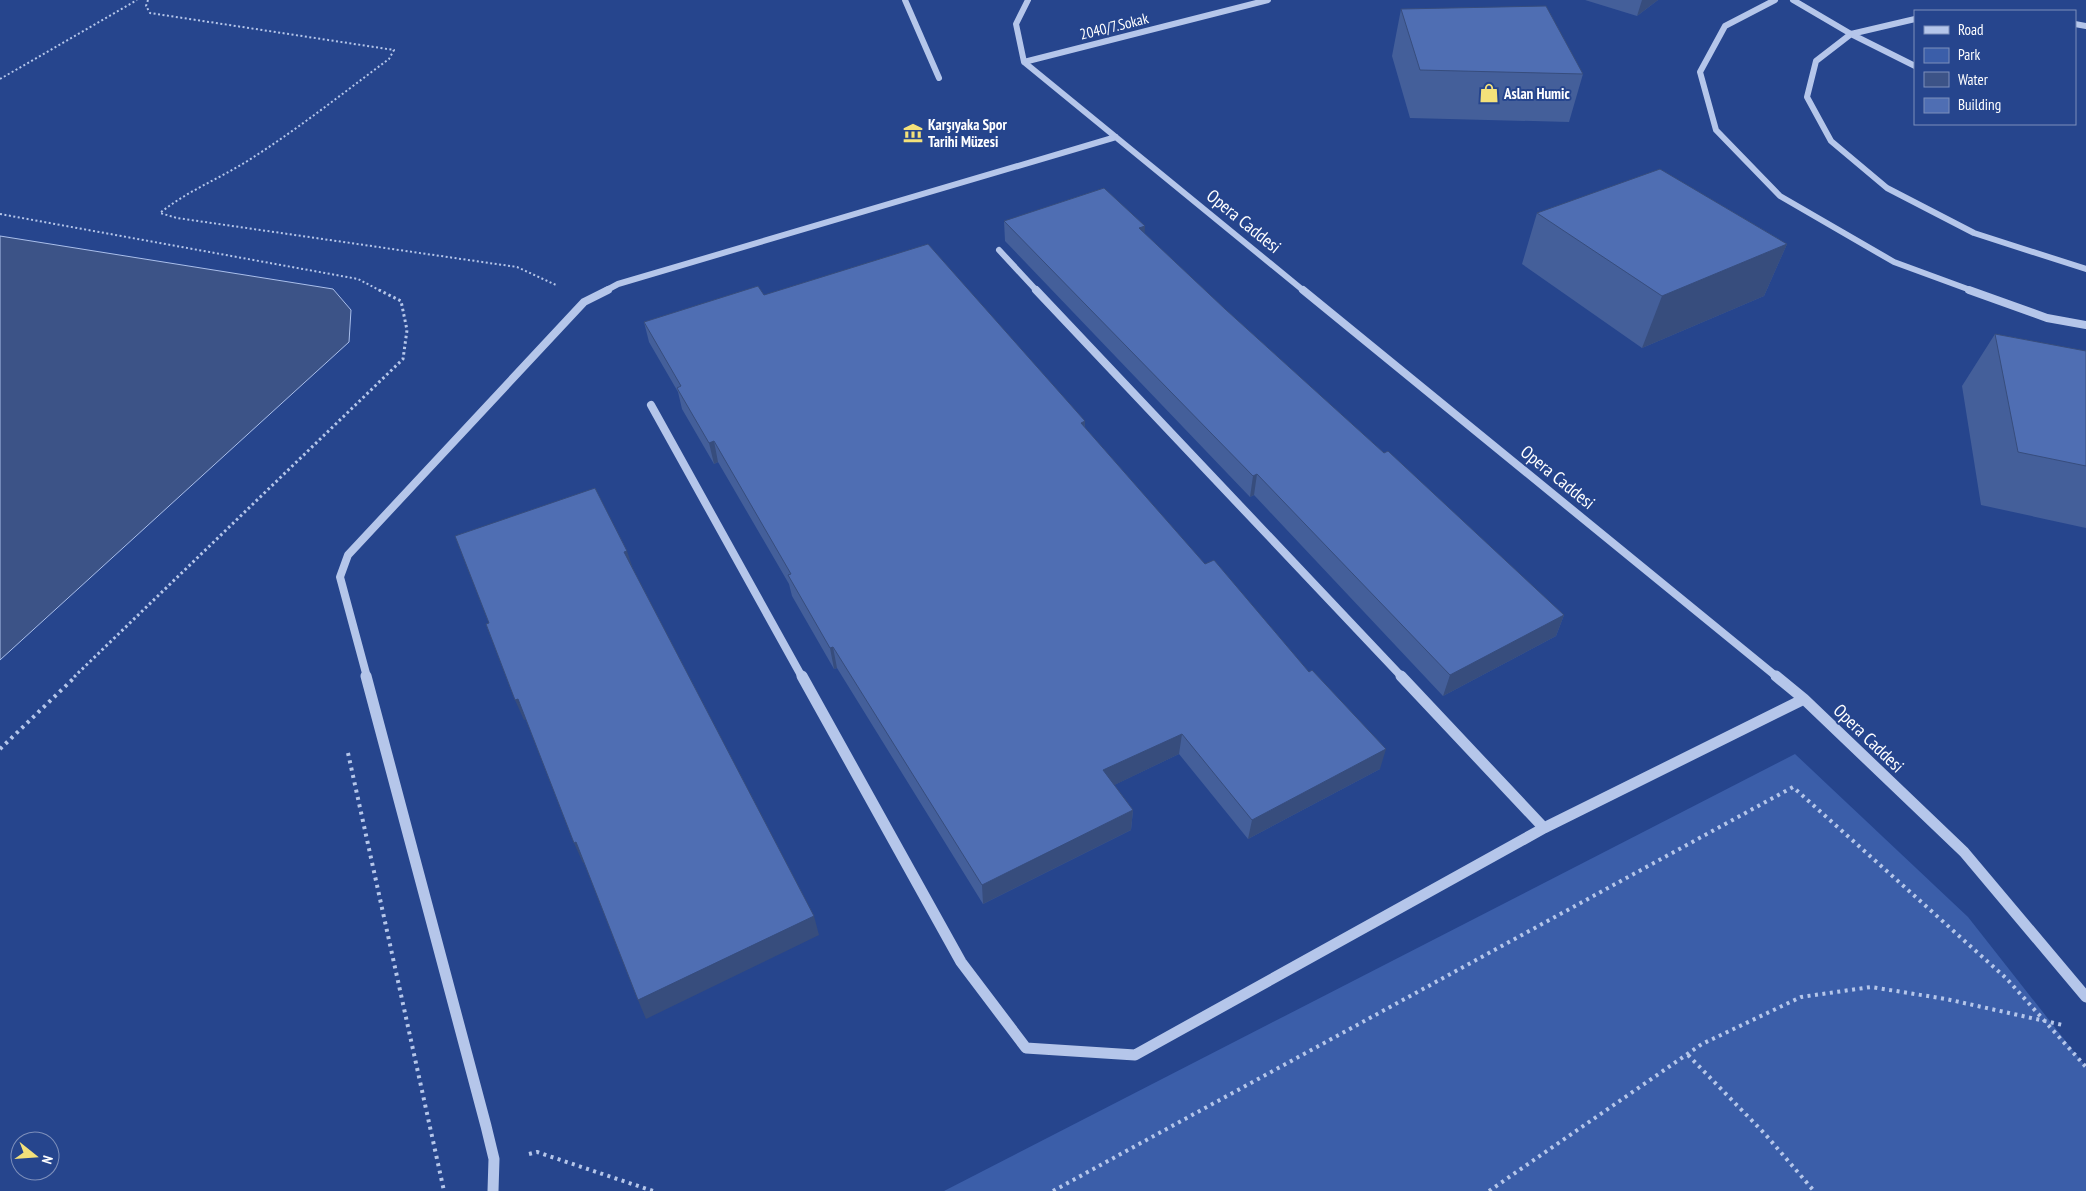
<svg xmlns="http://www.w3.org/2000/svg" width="2086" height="1191" viewBox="0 0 2086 1191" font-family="'PT Sans Narrow',sans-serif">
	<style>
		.green { fill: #3b5ea9 }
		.water { fill: #3c5387; stroke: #aabfeb }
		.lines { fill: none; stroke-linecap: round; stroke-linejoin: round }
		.path-far2 { stroke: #b5c6ea; stroke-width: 2; stroke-dasharray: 2 2.5; stroke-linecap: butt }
		.path-far1 { stroke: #b5c6ea; stroke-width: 3; stroke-dasharray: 2.5 3; stroke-linecap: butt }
		.path { stroke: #b5c6ea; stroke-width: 4; stroke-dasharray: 3 4.5; stroke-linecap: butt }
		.minor-far2 { stroke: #b5c6ea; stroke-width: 6 }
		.minor-far1 { stroke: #b5c6ea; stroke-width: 8 }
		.minor { stroke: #b5c6ea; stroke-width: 11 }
		.wall { fill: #445f9a }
		.shaded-wall { fill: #374d7d }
		.building { fill: #4f6eb3; stroke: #374d7d }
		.labels { text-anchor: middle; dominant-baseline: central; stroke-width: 4; stroke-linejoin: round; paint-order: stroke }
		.far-street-label { font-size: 15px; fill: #fff; stroke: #26458d }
		.far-poi-label { font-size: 15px; font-weight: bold; fill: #fff; stroke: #26458d; text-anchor: start }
		.street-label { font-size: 18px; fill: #fff; stroke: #26458d }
	</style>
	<rect width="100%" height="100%" fill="#26458d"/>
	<path class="green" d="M 1795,754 L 1968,917 L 2086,1067 L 2086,1191 L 944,1191 Z"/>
	<path class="water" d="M 0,236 L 333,289 L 351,310 L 349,342 L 0,660 Z"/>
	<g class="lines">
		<path class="path-far2" d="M 148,0 L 146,6 L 150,13 L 394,50 L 389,59 C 343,93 298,129 249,160 C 219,179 187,191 160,213 L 177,218 L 517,267 L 556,285
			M 0,79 L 137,0
			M 0,214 L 358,279 L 381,291"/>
		<path class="path-far1" d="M 74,677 L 403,359 L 407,330 L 401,301 L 379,290"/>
		<path class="path" d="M 0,749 L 76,676
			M 348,753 L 444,1191
			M 1688,1055 L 1765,1134 L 1814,1191
			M 529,1154 L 537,1152 L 653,1191
			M 1053,1191 L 1793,787 L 2006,978 L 2086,1067
			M 1489,1191 L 1702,1044 L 1801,997 L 1871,987 L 1946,999 L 2063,1025"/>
		<path class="minor-far2" d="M 905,0 L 939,78
			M 1028,0 L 1016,24 L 1024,62 L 1304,291
			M 1775,0 L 1725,26 L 1700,72 L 1716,130 L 1780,196 L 1894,262 L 1973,291
			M 1793,0 L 1851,34 L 1915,66
			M 1915,19 L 1851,34 L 1816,61 L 1807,97 L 1831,141 L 1887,188 L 1974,233 L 2086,269
			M 2075,24 L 2086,26
			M 1024,62 L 1268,0
			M 999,250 L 1037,291
			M 605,291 L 618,284 L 1116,137"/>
		<path class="minor-far1" d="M 1036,290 L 1402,677
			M 1303,290 L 1777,677
			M 1969,290 L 2047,318 L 2086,325
			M 651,405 L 802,677
			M 367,677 L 340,577 L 348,555 L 584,302 L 608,290"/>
		<path class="minor" d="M 366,676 L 486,1126 L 494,1159 L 493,1191
			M 802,676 L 961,962 L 1026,1048 L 1135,1055 L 1544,828 L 1804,699
			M 1401,676 L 1544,828
			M 1776,676 L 1804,699 L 1964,852 L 2086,997"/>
	</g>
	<path class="wall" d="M 1585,0 L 1658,0 L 1637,16 Z
		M 1401,9 L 1583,74 L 1569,122 L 1410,118 L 1392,56 Z
		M 1537,213 L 1787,244 L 1764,296 L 1642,348 L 1522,264 Z
		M 1004,221 L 1145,234 L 1225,309 L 1384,453 L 1564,615 L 1556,636 L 1443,696 L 1254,495 L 1250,497 L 1005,241 Z
		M 764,295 L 1085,421 L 1085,428 L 1380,769 L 1248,839 L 1179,754 L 1114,785 L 1133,810 L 1131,830 L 983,904 L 837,668 L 834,669 L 792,596 L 789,584 L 718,462 L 714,464 L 682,409 L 678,392 L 649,342 L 644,322 Z
		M 1995,334 L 2086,351 L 2086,528 L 1981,505 L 1962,386 Z"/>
	<path class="shaded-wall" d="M 1642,0 L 1658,0 L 1637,16 Z
		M 1145,226 L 1144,247 L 1139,228 Z
		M 1787,244 L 1764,296 L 1642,348 L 1662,296 Z
		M 1085,421 L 1084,442 L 1081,423 Z
		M 714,441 L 718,462 L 714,464 L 709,443 Z
		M 1257,474 L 1254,495 L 1250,497 L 1253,476 Z
		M 627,551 L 634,572 L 624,552 Z
		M 1564,615 L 1556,636 L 1443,696 L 1450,675 Z
		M 833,647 L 837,668 L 834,669 L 830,648 Z
		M 518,699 L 527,719 L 524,720 L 515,700 Z
		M 1182,734 L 1179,754 L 1102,791 L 1103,770 Z
		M 1386,749 L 1380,769 L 1248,839 L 1252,820 Z
		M 1133,810 L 1131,830 L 983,904 L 982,885 Z
		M 576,842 L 585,862 L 583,863 L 574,843 Z
		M 814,916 L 819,935 L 646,1019 L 638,1000 Z"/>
	<path class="building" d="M 1546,6 L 1583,74 L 1420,70 L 1401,9 Z
		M 1660,169 L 1787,244 L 1662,296 L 1537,213 Z
		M 1104,188 L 1145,226 L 1139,228 L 1225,309 L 1384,453 L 1388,451 L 1564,615 L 1450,675 L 1257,474 L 1253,476 L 1004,221 Z
		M 928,244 L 1085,421 L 1081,423 L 1205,564 L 1214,560 L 1309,672 L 1312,670 L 1386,749 L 1252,820 L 1182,734 L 1103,770 L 1133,810 L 982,885 L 833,647 L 830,648 L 788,575 L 791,574 L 714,441 L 709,443 L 677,388 L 681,386 L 644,322 L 758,286 L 764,295 Z
		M 1995,334 L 2086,351 L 2086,466 L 2018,452 Z
		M 595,488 L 627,551 L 624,552 L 814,916 L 638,1000 L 576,842 L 574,843 L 518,699 L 515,700 L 486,624 L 489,623 L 455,536 Z"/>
	<defs>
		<symbol id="shop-bare" viewBox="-9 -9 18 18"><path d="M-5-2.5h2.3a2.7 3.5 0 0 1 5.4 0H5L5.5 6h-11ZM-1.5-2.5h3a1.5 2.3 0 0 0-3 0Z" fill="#f4e17a" stroke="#26458d" stroke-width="2.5" paint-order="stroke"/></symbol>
		<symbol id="museum-bare" viewBox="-9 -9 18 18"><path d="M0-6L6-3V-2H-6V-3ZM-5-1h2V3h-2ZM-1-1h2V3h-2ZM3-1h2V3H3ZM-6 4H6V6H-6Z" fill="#f4e17a" stroke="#26458d" stroke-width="2.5" paint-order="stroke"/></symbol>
	</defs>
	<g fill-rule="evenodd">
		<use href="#shop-bare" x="1475" y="79" width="28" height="28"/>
		<use href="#museum-bare" x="899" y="119" width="28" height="28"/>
	</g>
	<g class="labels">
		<g class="far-street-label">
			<text transform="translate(1114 26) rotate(-14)">2040/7.Sokak</text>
		</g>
		<g class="far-poi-label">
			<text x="1504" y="93">Aslan Humic</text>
			<text x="928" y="124">Karşıyaka Spor<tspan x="928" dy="17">Tarihi Müzesi</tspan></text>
		</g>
		<g class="street-label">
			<text transform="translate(1244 221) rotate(39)">Opera Caddesi</text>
			<text transform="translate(1558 477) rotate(39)">Opera Caddesi</text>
			<text transform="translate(1869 738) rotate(44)">Opera Caddesi</text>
		</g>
	</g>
	<rect x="1914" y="10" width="162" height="115" fill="#26458d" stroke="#7d8fbb"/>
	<rect x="1924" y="26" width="25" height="8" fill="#b5c6ea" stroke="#7d8fbb"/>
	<text x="1958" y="35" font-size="15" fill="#ffffff">Road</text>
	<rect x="1924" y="48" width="25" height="15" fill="#3b5ea9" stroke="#7d8fbb"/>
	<text x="1958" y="60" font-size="15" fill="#ffffff">Park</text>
	<rect x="1924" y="72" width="25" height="15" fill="#3c5387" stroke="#7d8fbb"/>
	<text x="1958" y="85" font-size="15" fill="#ffffff">Water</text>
	<rect x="1924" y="98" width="25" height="15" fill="#4f6eb3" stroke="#7d8fbb"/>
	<text x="1958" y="110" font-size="15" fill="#ffffff">Building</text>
	<g transform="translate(35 1156) rotate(107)"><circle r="24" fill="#26458d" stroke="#7d8fbb"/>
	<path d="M0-4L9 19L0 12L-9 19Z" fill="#f4e17a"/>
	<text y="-8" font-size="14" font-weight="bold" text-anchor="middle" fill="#ffffff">N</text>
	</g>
</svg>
